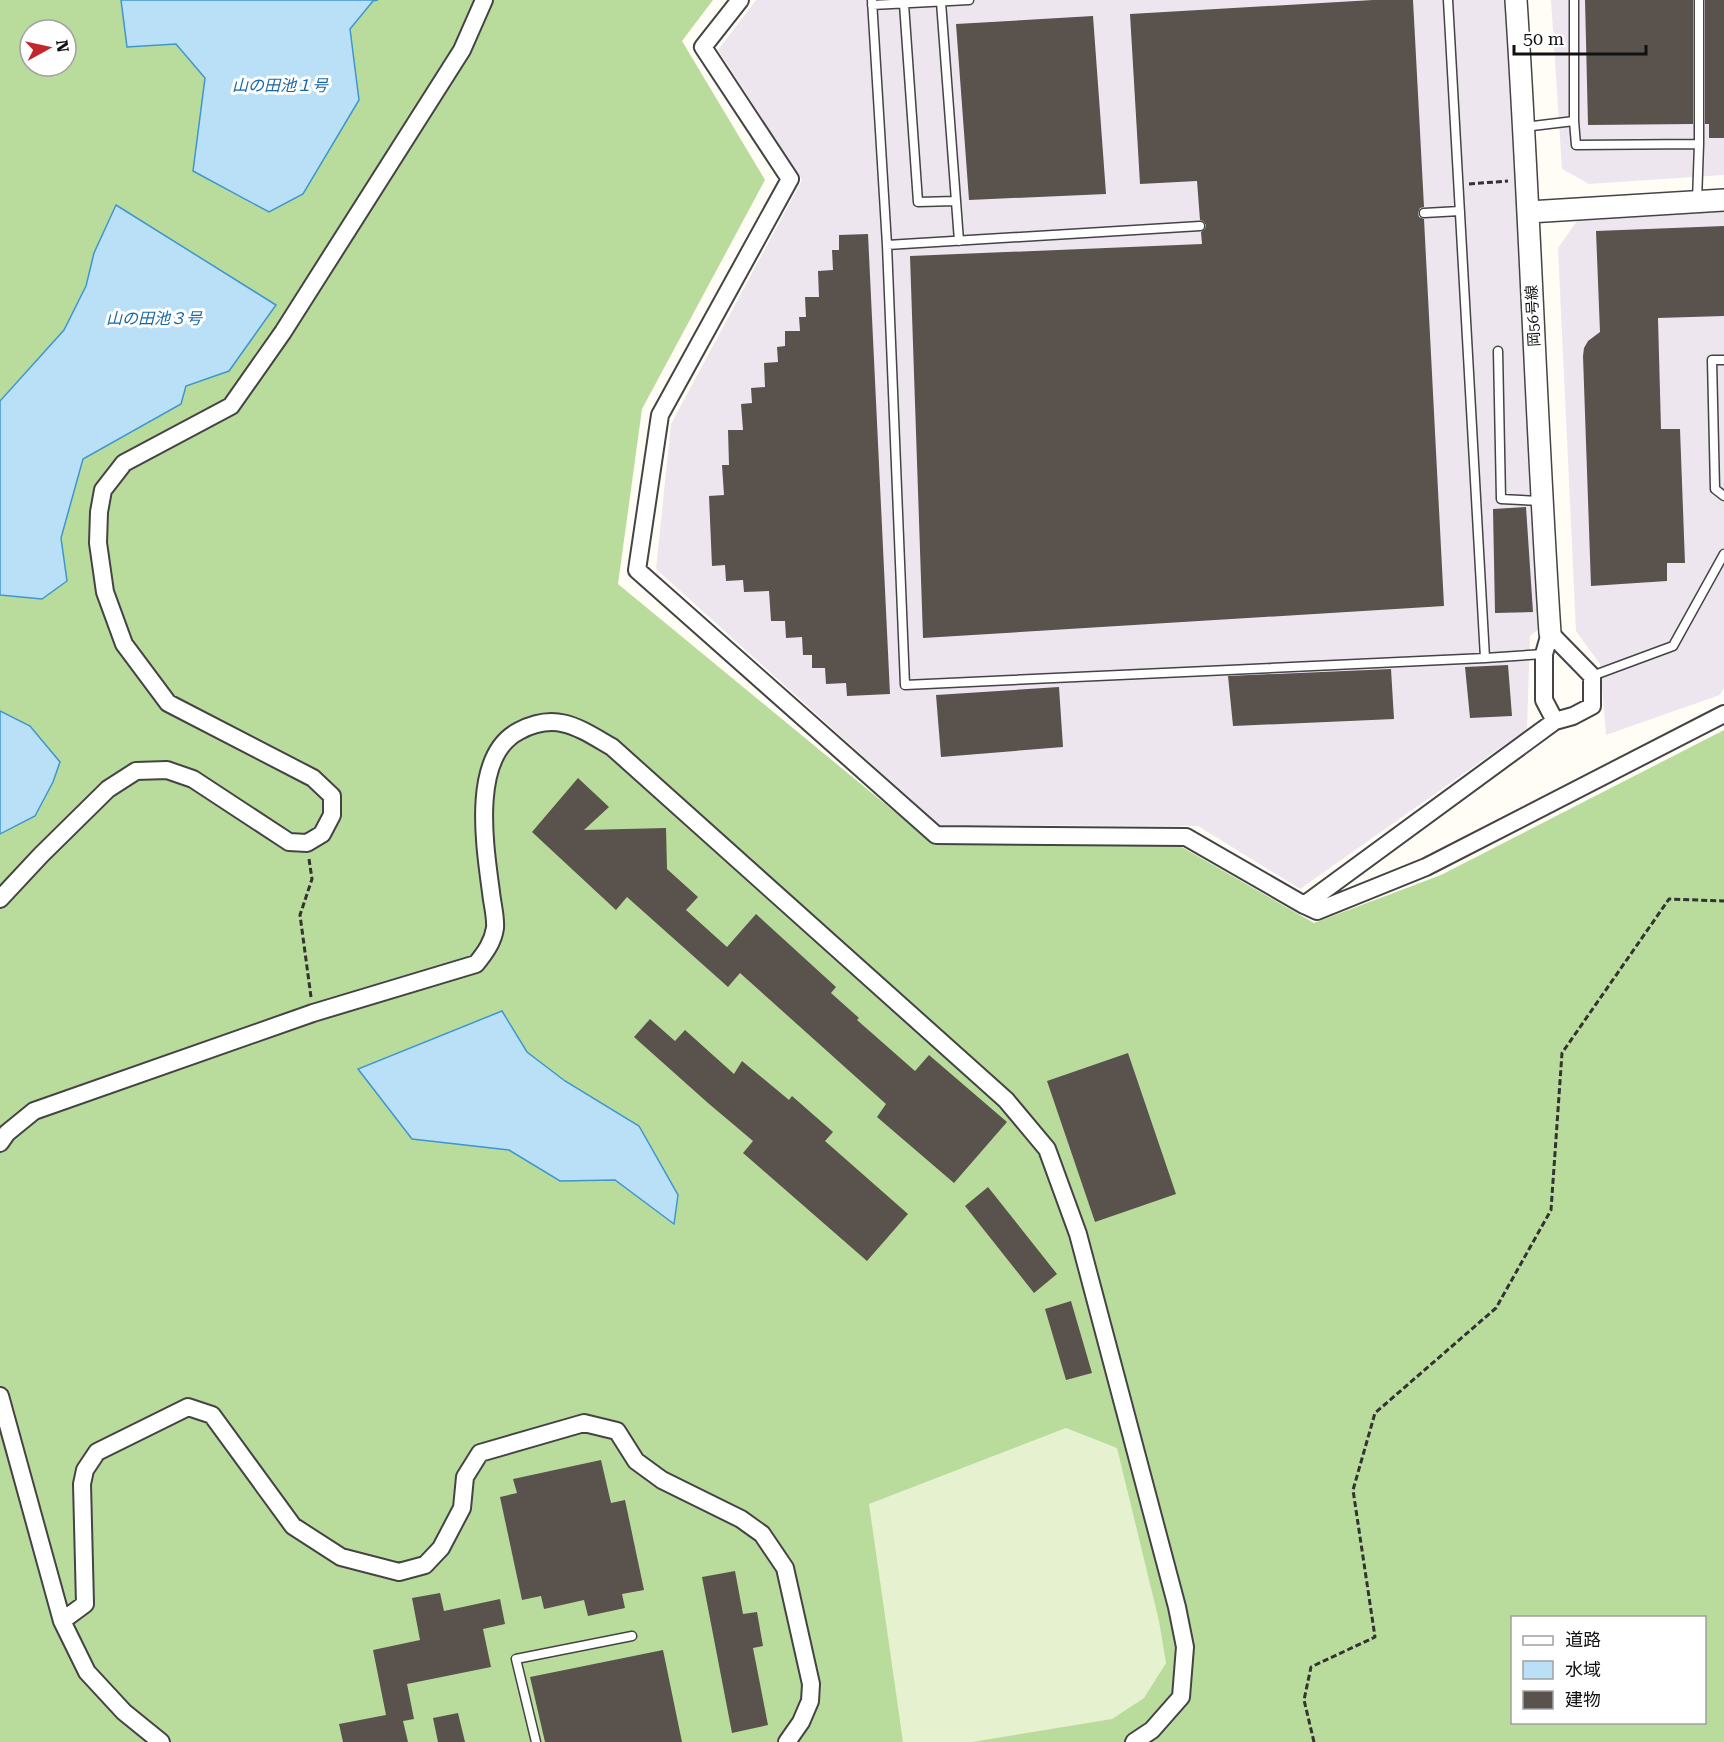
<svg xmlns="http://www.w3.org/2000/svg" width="1724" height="1742" viewBox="0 0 1724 1742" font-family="'Roboto Serif','Noto Sans JP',serif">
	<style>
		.industrial { fill: #eee6ef }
		.forest { fill: #b9dc9c; fill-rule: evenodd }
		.pitch { fill: #e6f2cf }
		.water { fill: #b9e0f7; stroke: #3f96cf; stroke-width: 1.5 }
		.building { fill: #5a524d }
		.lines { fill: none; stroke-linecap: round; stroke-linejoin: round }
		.service-casing { stroke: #444; stroke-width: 11 }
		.minor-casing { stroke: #444; stroke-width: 20 }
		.tertiary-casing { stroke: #444; stroke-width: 24 }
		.path { stroke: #333; stroke-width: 3; stroke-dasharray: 6 3; stroke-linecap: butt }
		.service { stroke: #fff; stroke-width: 8 }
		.minor { stroke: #fff; stroke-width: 16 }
		.tertiary { stroke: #fff; stroke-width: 21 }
		.labels { text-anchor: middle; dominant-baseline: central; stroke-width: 6; stroke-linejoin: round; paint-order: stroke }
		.street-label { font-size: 15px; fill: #111; stroke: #fff }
		.water-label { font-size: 16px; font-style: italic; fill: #1768a6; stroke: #fff }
	</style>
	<rect width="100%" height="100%" fill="#fffdf5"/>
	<path class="industrial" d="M 756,0 L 1507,0 L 1542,626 L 1530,636 L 1527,729 L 1300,889 L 1198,826 L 939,825 L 656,569 L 671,424 L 802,180 L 718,50 Z
		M 1551,0 L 1724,0 L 1724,175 L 1589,184 L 1562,169 Z
		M 1724,211 L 1724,688 L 1720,695 L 1606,735 L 1600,664 L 1576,631 L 1558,248 L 1577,221 Z"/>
	<path class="forest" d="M 0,0 L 713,0 L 682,41 L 765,180 L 642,409 L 618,584 L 935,845 L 1173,842 L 1314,923 L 1441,875 L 1724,730 L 1724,1742 L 0,1742 ZM 30,30 L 66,30 L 66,66 L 30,66 ZM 1512,1618 L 1704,1618 L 1704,1722 L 1512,1722 Z"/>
	<path class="pitch" d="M 1066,1428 L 1117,1448 L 1159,1621 L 1166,1663 L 1144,1698 L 1112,1719 L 972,1742 L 903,1742 L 869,1504 Z"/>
	<path class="water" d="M 121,0 L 378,0 L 373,1 L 350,29 L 359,100 L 303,194 L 269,212 L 193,171 L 205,78 L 176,44 L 127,47 Z
		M 116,205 L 276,305 L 229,371 L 186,386 L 181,404 L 83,459 L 61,538 L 67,581 L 42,599 L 0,595 L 0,401 L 64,330 L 86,286 L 94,253 Z
		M 0,711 L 30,726 L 60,762 L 53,782 L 35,816 L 0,834 Z
		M 502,1011 L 527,1052 L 565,1081 L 639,1126 L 678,1195 L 674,1224 L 615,1180 L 560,1181 L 509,1150 L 412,1139 L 358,1069 Z"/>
	<path class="building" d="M 1373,0 L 1413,0 L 1424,207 L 1420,208 L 1418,213 L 1419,217 L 1424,219 L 1444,606 L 923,638 L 910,256 L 1202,244 L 1201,232 L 1205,229 L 1206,225 L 1203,221 L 1200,220 L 1197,181 L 1140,184 L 1130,14 Z
		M 1585,0 L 1693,0 L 1693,124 L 1588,125 Z
		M 1705,0 L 1724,0 L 1724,138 L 1709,138 L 1709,124 L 1705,124 Z
		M 1093,16 L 1106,194 L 969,200 L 956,24 Z
		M 1724,226 L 1724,316 L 1658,318 L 1661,429 L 1680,429 L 1685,563 L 1667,563 L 1667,581 L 1591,586 L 1583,356 L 1584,348 L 1588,341 L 1600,332 L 1596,231 Z
		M 868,234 L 890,694 L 847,696 L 846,683 L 826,684 L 825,668 L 812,668 L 812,655 L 803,655 L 802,637 L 786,638 L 785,621 L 771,621 L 769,591 L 744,592 L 743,580 L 726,581 L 725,565 L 712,566 L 709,496 L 724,495 L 722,465 L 729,465 L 728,430 L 743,430 L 741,404 L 752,403 L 751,388 L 765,387 L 764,363 L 778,362 L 777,347 L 785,346 L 785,331 L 800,331 L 799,317 L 806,317 L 805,297 L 819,297 L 818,271 L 833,270 L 832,250 L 839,250 L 839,235 Z
		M 1526,507 L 1533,612 L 1495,613 L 1493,509 Z
		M 1508,665 L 1512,716 L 1470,718 L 1465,667 Z
		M 1391,669 L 1394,719 L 1233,726 L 1228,676 Z
		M 1059,687 L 1063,747 L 941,757 L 936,695 Z
		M 578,778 L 609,807 L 584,830 L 666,828 L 667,869 L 698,897 L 686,910 L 727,947 L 756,914 L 836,987 L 831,993 L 859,1018 L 857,1020 L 915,1071 L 929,1055 L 1007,1122 L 954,1183 L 877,1117 L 886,1104 L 740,973 L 728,987 L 627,897 L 616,910 L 532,832 Z
		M 650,1019 L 675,1041 L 685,1030 L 734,1074 L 742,1061 L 789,1100 L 792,1096 L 833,1132 L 825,1141 L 908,1214 L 867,1261 L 743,1153 L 753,1141 L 708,1103 L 634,1037 Z
		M 1128,1053 L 1176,1194 L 1095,1222 L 1047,1081 Z
		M 988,1187 L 1057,1274 L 1034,1293 L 965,1206 Z
		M 1071,1301 L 1092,1373 L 1066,1380 L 1045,1309 Z
		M 601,1460 L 611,1503 L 625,1500 L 644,1590 L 622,1594 L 625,1608 L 588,1616 L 584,1600 L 544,1609 L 541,1596 L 522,1600 L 500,1497 L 517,1493 L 513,1479 Z
		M 735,1571 L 743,1614 L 757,1612 L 763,1646 L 753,1648 L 768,1725 L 732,1733 L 702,1577 Z
		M 440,1593 L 444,1611 L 500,1599 L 505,1624 L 483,1629 L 491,1667 L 407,1684 L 414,1719 L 403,1721 L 408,1742 L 343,1742 L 339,1724 L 386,1715 L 373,1650 L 420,1640 L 412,1598 Z
		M 663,1650 L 682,1742 L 545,1742 L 530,1677 Z
		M 458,1713 L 465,1742 L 438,1742 L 433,1718 Z"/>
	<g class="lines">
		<defs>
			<path id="service" d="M 872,0 L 887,245 L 905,685 L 1485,658 L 1544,654
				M 1448,0 L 1485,658
				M 1574,0 L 1574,121 L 1576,145 L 1699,144
				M 941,2 L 959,241
				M 904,4 L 918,202 L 956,201
				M 872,5 L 969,0
				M 1524,127 L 1574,121
				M 1697,201 L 1699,144 L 1699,0
				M 1424,213 L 1460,211
				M 887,245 L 1200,226
				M 1498,351 L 1501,499 L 1541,501
				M 1724,360 L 1712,360 L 1715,489 L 1724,496
				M 1592,676 L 1673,646 L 1724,554
				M 536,1742 L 516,1659 L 632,1636"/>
			<path id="minor" d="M 740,0 L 703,47 L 790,179 L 660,415 L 637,570 L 936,835 L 1186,837 L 1304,905 L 1555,721 L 1573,716 L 1592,706 L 1592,676 L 1550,633 L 1544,654 L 1544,700 L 1555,721
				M 0,899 L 41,855 L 108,789 L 136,771 L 167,770 L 193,779 L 289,842 L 307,843 L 322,834 L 332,815 L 332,796 L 313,778 L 168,703 L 124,644 L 105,592 L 98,543 L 99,512 L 103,490 L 124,463 L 231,406 L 283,332 L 462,50 L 484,0
				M 1304,905 L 1317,911 L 1426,867 L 1724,714
				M 0,1143 L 7,1133 L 34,1111 L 313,1013 L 476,964 C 485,953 493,942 495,928 C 496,917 492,903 491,892 C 485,847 470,756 519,731 C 557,711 579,728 612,747 L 1006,1100 L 1047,1149 L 1078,1234 L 1177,1607 L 1185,1647 L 1181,1697 L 1152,1730 L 1134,1742
				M 0,1396 L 62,1621 L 87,1672 L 124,1712 L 161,1742
				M 62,1621 L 85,1604 L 82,1484 L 85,1470 L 97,1452 L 188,1407 L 212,1415 L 293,1526 L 341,1557 L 399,1572 L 425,1565 L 441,1548 L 462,1508 L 465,1477 L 480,1453 L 584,1423 L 617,1431 L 636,1461 L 662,1480 L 741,1519 L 762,1534 L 785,1568 L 811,1684 L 810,1701 L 801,1722 L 787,1742"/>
			<path id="tertiary" d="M 1516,0 C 1530,211 1536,422 1550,633
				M 1529,212 L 1724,200"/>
		</defs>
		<use href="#service" class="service-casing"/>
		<use href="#minor" class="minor-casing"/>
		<use href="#tertiary" class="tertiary-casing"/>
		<path class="path" d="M 1469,184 L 1508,181
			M 309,859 L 312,879 L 300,915 L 311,997
			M 1314,1742 L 1304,1700 L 1311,1667 L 1375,1637 L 1353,1490 L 1375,1413 L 1496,1308 L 1551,1210 L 1562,1053 L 1669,899 L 1724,901"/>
		<use href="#service" class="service"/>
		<use href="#minor" class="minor"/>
		<use href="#tertiary" class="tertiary"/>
	</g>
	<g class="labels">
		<g class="street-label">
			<text transform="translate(1533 316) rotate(-93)">岡56号線</text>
		</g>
		<g class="water-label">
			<text x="280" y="85">山の田池１号</text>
			<text x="154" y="318">山の田池３号</text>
		</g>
	</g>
	<rect x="1511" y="1616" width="195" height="108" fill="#ffffff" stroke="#a0a0a0" stroke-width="1.5"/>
	<rect x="1523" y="1636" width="30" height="9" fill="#ffffff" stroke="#a0a0a0" stroke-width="1.5"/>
	<text x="1565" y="1646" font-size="18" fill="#111111">道路</text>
	<rect x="1523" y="1661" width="30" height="18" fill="#b9e0f7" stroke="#a0a0a0" stroke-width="1.5"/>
	<text x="1565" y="1676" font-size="18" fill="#111111">水域</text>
	<rect x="1523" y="1691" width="30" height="18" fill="#5a524d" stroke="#a0a0a0" stroke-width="1.5"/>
	<text x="1565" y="1706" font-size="18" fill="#111111">建物</text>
	<g transform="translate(48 48) rotate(82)"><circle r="28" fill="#ffffff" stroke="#a0a0a0" stroke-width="1.5"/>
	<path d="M0-4.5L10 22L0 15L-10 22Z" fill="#c4262e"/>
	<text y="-9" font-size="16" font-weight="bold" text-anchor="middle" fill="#111111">N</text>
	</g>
	<path d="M1514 45v9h132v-9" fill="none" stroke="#111111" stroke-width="3"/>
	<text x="1523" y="45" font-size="18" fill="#111111" stroke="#ffffff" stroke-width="4.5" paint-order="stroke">50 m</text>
</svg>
